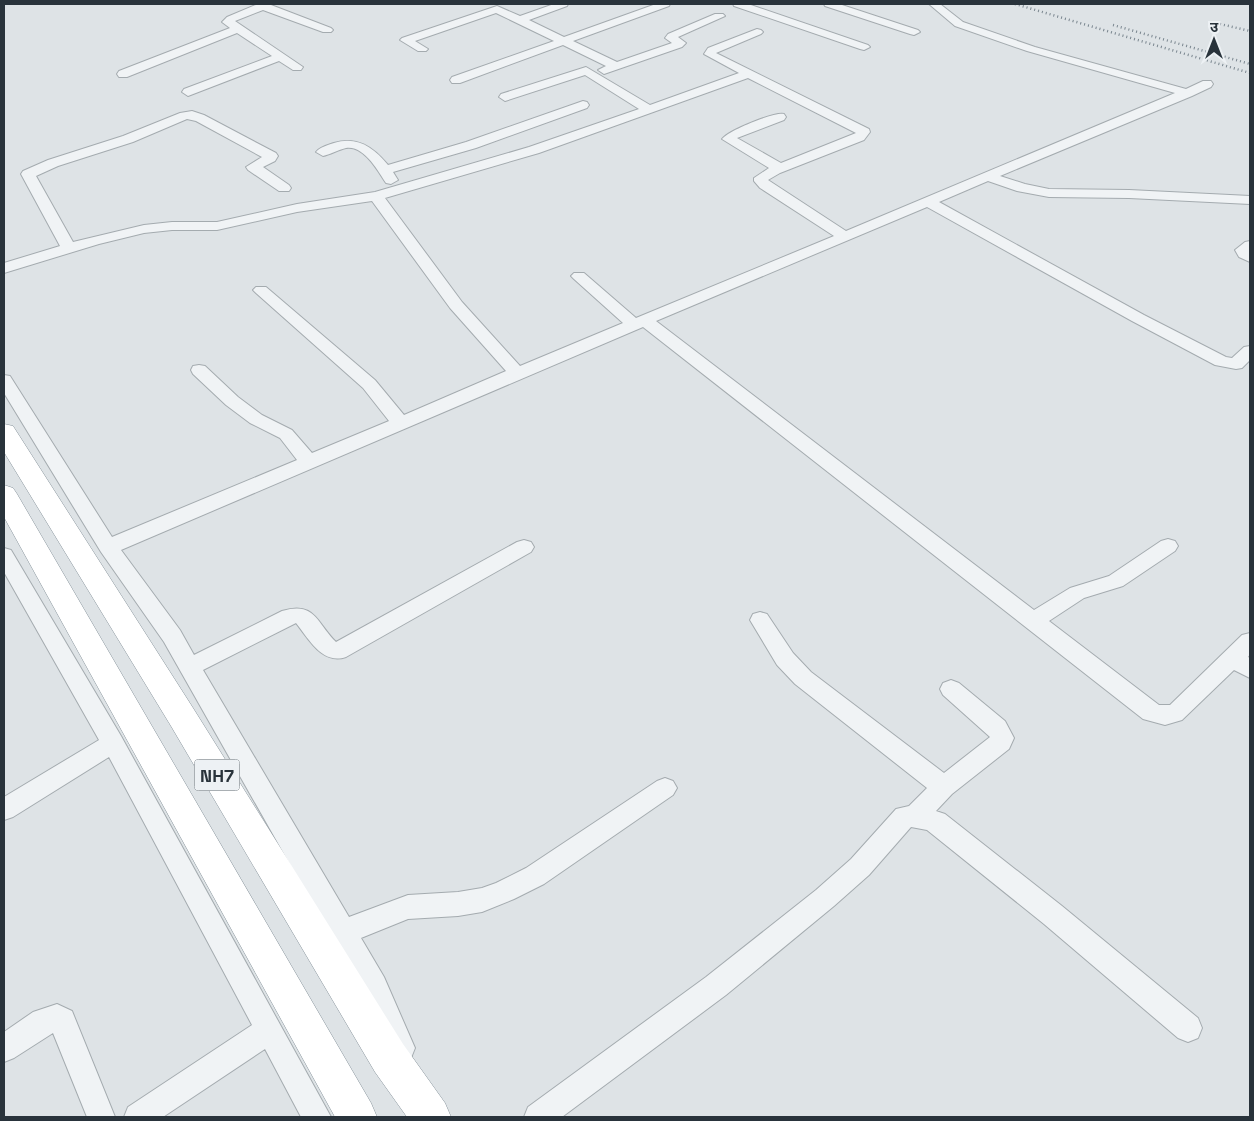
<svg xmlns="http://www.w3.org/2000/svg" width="1254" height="1121" viewBox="0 0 1254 1121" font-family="'Space Grotesk','Noto Sans Devanagari',sans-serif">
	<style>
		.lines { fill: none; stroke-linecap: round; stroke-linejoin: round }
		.minor-casing { stroke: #a4abaf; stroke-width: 2 }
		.highway-casing { stroke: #87939b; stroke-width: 1 }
		.minor { fill: #f0f3f5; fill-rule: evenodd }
		.highway { fill: #fff; fill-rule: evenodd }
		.rail { stroke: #79858e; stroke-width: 2.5; stroke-dasharray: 1 3; stroke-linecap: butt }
		.labels { text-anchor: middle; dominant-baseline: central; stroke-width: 4; stroke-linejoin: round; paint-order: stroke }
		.shield { fill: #edf1f4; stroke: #646c72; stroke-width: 1 }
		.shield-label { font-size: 18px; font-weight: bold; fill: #29333b }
	</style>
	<rect width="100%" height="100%" fill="#dee3e6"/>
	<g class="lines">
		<defs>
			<path id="minor" d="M 258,4 L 272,4 L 271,5 L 331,28 L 333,30 L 331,32 L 323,32 L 263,10 L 235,21 L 303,67 L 301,70 L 293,70 L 279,61 L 188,96 L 182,92 L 184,89 L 272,56 L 237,33 L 127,77 L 119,77 L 117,74 L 119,71 L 230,28 L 222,22 L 227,17 Z
				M 554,4 L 568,4 L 567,6 L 529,20 L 564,37 L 656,4 L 670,4 L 669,6 L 573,41 L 617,62 L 672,43 L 665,38 L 668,34 L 715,14 L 723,14 L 725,16 L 678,37 L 686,43 L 682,47 L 604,74 L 598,70 L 606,66 L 563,45 L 460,83 L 452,83 L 450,80 L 452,77 L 554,41 L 496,13 L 415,41 L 428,49 L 426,51 L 418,51 L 400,40 L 402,38 L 497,6 L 520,16 Z
				M 733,4 L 748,4 L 868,45 L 870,47 L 864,50 L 860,49 L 734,6 Z
				M 824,4 L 839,4 L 918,30 L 920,32 L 914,35 L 910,34 L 825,6 Z
				M 929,4 L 940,4 L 963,22 L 1035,47 L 1186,89 L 1203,81 L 1211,81 L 1213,84 L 1211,87 L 1192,96 L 1000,176 L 1025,184 L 1049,189 L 1129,190 L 1250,196 L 1250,204 L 1129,198 L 1049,197 L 1017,191 L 988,181 L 939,202 L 1144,315 L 1226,357 L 1232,358 L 1244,347 L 1250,346 L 1250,360 L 1242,368 L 1236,369 L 1215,365 L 1132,321 L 927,207 L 656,321 L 1034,610 L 1070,588 L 1109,576 L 1161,541 L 1168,539 L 1175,541 L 1178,546 L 1175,551 L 1123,586 L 1084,598 L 1049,621 L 1159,705 L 1170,705 L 1242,635 L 1250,633 L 1250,654 L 1248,657 L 1250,658 L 1250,678 L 1234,670 L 1182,720 L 1165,725 L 1143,719 L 643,327 L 121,550 L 180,630 L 194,655 L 282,611 C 315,601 316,622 336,642 L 517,542 L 524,540 L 531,542 L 534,547 L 531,552 L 346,657 C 322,665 309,639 296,623 L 203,670 L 349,917 L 408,895 L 458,892 L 482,888 L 496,883 L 526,868 L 657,781 L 665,778 L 673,781 L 677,788 L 673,795 L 544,884 L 514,899 L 482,912 L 458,916 L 408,919 L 361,938 L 384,977 L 415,1048 L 411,1058 L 401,1062 L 391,1058 L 364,995 L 164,642 L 101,552 L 4,393 L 4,375 L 10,376 L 112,537 L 297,460 L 280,438 L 250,423 L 226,405 L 193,374 L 191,370 L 193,366 L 199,365 L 205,366 L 238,397 L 262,415 L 292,430 L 312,453 L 389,421 L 363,388 L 256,293 L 253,290 L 256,287 L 266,287 L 375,380 L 404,415 L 506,371 L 450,308 L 372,201 L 297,212 L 217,230 L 172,230 L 144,233 L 99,244 L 4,273 L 4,263 L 60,246 L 21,174 L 23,171 L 48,160 L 123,136 L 180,113 L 192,111 L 204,115 L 276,153 L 278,156 L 275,161 L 263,167 L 289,185 L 291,188 L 289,191 L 279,191 L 248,170 L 246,167 L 262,157 L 196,121 L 187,119 L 133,142 L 58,166 L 36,176 L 73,242 L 144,225 L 172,222 L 217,222 L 297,204 L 375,192 L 529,147 L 639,109 L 585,75 L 505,101 L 499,97 L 501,94 L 586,67 L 650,105 L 739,73 L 704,54 L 708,48 L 757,29 L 761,30 L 763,32 L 761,34 L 716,53 L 869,129 L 870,132 L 864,140 L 780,173 L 768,180 L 846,231 L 1175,93 L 1027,51 L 955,26 ZM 748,78 L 856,133 L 781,163 L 737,138 L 784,120 L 786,117 L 784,114 C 774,112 729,130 722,139 L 769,168 L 754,178 L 754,181 L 760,188 L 834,236 L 636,318 L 584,273 L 574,273 L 571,276 L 574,279 L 623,323 L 520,366 L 462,302 L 385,198 L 539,153 Z
				M 583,101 L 587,102 L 589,105 L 587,108 L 476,148 L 393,172 L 398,180 L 391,184 L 386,183 C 378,171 364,145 346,148 C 338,150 331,154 323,156 L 316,152 C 320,147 328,145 334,143 C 357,136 373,147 388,165 L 466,142 Z
				M 1250,241 L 1250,262 L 1239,257 L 1235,250 L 1245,242 Z
				M 4,548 L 11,550 L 121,736 L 331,1117 L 301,1117 L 265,1049 L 163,1117 L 124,1117 L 128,1107 L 252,1025 L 109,757 L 13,817 L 4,820 L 4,797 L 99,740 L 4,572 Z
				M 760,612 L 767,614 L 793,653 L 811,672 L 944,773 L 990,737 L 943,695 L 940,689 L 943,683 L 951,680 L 959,683 L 1005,721 L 1014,738 L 1009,749 L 952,794 L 936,811 L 945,814 L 1062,906 L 1198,1018 L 1202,1028 L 1198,1038 L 1188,1042 L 1178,1038 L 1044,924 L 927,830 L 911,827 L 869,875 L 834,906 L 726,995 L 562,1117 L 524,1117 L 528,1107 L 706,977 L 816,890 L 851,859 L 896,809 L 909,806 L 927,788 L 795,684 L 777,665 L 750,620 L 753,614 Z
				M 57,1004 L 72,1011 L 115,1117 L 87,1117 L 53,1033 L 14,1058 L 4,1062 L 4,1032 L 33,1012 Z"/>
			<path id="highway" d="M 4,424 L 13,426 L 193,708 L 403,1044 L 445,1103 L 451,1117 L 407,1117 L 375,1072 L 171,726 L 4,452 Z
				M 4,485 L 13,488 L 17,494 L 371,1103 L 377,1117 L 335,1117 L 4,517 Z"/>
		</defs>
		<use href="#minor" class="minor-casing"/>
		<use href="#highway" class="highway-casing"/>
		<use href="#minor" class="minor"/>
		<use href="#highway" class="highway"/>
		<path class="rail" d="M 1015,4 L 1250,73
			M 1220,24 L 1250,31
			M 1113,25 L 1250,64"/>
	</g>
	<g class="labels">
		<rect class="shield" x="194.5" y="759.5" width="45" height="31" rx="4"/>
		<g class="shield-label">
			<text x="217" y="775">NH7</text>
		</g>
	</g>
	<rect width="1254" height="1121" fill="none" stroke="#29333b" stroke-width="10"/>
	<g transform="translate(1214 40)" stroke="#edf1f4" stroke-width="4" paint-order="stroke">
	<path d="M0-4L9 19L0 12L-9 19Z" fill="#29333b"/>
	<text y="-8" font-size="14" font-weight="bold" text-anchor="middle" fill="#29333b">उ</text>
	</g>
</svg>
